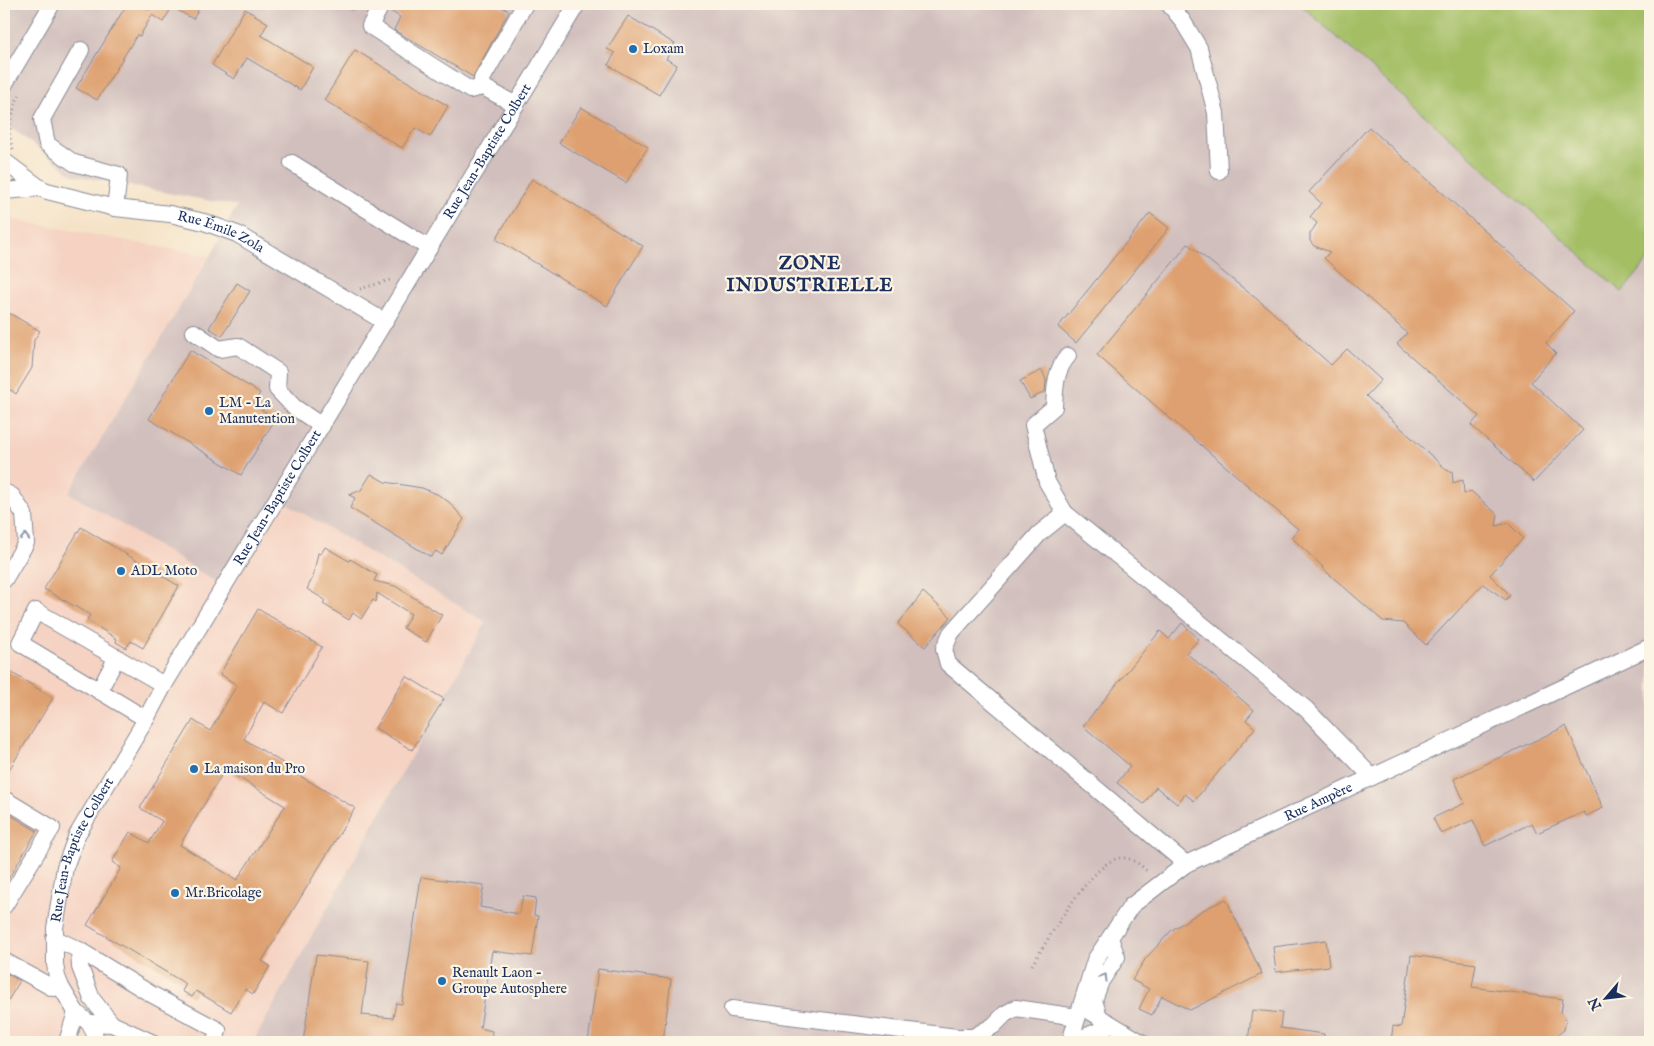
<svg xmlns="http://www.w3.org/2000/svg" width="1654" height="1046" viewBox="0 0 1654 1046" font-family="'IM FELL English',serif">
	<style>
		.built { fill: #f5d2c2 }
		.industrial { fill: #d1bfbd }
		.green { fill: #a3be64; stroke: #5f7661 }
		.building { fill: #dea06f; fill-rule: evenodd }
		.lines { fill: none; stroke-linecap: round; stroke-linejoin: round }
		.minor-casing { stroke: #888993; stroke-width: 18 }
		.path { stroke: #888993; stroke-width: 3; stroke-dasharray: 1 4; stroke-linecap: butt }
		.minor { stroke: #fff; stroke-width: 16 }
		.oneway { stroke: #8d97ae }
		.poi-dot { fill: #1f6fb2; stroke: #fcf5e5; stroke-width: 2 }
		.labels { text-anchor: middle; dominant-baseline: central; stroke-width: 4.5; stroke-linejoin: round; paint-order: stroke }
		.poi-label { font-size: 14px; fill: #1b2f5e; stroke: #fcf5e5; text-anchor: start }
		.street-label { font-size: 14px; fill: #1b2f5e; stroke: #fcf5e5 }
		.district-label { font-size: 19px; font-weight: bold; letter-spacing: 1px; fill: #1b2f5e; stroke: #fcf5e5 }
	</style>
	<rect width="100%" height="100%" fill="#fcf5e5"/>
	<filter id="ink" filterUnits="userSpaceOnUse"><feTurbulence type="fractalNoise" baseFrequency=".02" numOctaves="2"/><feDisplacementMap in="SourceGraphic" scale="10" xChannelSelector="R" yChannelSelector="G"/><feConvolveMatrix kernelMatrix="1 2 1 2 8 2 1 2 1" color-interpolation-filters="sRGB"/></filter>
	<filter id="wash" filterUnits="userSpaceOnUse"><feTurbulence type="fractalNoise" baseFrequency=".0096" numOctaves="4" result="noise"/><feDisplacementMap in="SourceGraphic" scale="20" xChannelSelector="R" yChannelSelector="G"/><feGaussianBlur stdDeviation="1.12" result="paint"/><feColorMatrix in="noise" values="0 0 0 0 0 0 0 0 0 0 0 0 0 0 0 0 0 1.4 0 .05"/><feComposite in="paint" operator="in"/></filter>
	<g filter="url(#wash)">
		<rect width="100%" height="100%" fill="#f5e3c8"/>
		<path class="built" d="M 4,218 L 210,256 L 69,493 L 281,500 L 486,622 L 253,1042 L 4,1042 Z"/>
		<path class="industrial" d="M 4,4 L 1650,4 L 1650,1042 L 253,1042 L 486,622 L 281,500 L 229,589 L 69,493 L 210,256 L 237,206 L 73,175 L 17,132 L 4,126 Z"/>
		<path class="green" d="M 337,4 L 360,4 L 355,14 Z
			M 1300,4 L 1650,4 L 1650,258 L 1622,292 Z"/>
		<g id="blocks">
			<path class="building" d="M 127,4 L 139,4 L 150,10 L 154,4 L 202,4 L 193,19 L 172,7 L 163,22 L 152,15 L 140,36 L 137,35 L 97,100 L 76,88 Z
				M 392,4 L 496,4 L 509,11 L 473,77 L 394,30 L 400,17 L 390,11 Z
				M 245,9 L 268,23 L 261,35 L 313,67 L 300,90 L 247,58 L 234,79 L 212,65 Z
				M 628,16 L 675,44 L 666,59 L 677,65 L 659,95 L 608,65 L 615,53 L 607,49 Z
				M 355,50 L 448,106 L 430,137 L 415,128 L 402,148 L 324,100 Z
				M 581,107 L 648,147 L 626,183 L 559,143 Z
				M 1369,127 L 1574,311 L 1546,343 L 1556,353 L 1531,382 L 1583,430 L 1534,482 L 1471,425 L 1479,416 L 1397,344 L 1407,333 L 1324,258 L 1330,252 L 1314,246 L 1310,241 L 1310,234 L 1317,223 L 1310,217 L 1321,203 L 1309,192 Z
				M 532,179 L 643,246 L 607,306 L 496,239 Z
				M 1150,213 L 1169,228 L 1076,343 L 1058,327 Z
				M 1188,244 L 1268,308 L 1331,365 L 1347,349 L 1381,380 L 1366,396 L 1448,471 L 1452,471 L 1453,483 L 1463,480 L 1464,494 L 1471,491 L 1498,515 L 1496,526 L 1508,523 L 1523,538 L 1490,575 L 1510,595 L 1506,600 L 1483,584 L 1426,645 L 1403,623 L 1383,621 L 1322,568 L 1323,567 L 1291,537 L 1298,529 L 1097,355 Z
				M 237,283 L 250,291 L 222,336 L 209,328 Z
				M 4,310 L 40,331 L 34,340 L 32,368 L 16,394 L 11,390 L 4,394 Z
				M 190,350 L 260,393 L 253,405 L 276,418 L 241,475 L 149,419 Z
				M 1042,370 L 1046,380 L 1045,392 L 1030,399 L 1020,381 Z
				M 371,474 L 385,482 L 422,488 L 437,494 L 449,502 L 464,519 L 442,555 L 436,551 L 431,557 L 350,508 L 355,498 L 349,495 L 361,490 Z
				M 81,527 L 179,586 L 143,648 L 131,641 L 126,648 L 116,642 L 117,639 L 87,620 L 90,615 L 44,589 Z
				M 325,547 L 349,561 L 350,559 L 377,575 L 374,581 L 395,586 L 442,615 L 426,642 L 403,628 L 411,614 L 377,593 L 376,602 L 373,600 L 361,619 L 353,613 L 349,620 L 323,604 L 325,600 L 307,589 L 313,577 L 318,553 L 321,554 Z
				M 923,592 L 951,617 L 925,647 L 898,624 Z
				M 258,609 L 322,647 L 283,713 L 264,702 L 244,739 L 294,770 L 293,772 L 355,808 L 262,961 L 270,966 L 253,994 L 245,989 L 231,1012 L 196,991 L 192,997 L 182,991 L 186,984 L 87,925 L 121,868 L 112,862 L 130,832 L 149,843 L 162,821 L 140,808 L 193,720 L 210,731 L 237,685 L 220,674 ZM 225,769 L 285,806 L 237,880 L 180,845 Z
				M 1182,623 L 1199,639 L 1186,653 L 1254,710 L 1246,720 L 1255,728 L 1194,801 L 1185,794 L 1177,804 L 1156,787 L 1144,804 L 1117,783 L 1130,766 L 1083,726 L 1160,631 L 1169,639 Z
				M 4,668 L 53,698 L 4,778 Z
				M 406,676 L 444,699 L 412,750 L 375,728 Z
				M 1566,726 L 1603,808 L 1586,816 L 1584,812 L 1537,833 L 1532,823 L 1485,846 L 1473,820 L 1441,834 L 1433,818 L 1465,803 L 1454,779 Z
				M 4,811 L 37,831 L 4,886 Z
				M 421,877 L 484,885 L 480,907 L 519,914 L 523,896 L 536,898 L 534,915 L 538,916 L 532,956 L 492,951 L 480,1028 L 492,1031 L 491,1042 L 303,1042 L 316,955 L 369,961 L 362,1015 L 393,1018 L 396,1003 L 402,1004 Z
				M 1226,899 L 1262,974 L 1190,1010 L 1162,996 L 1152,1015 L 1139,1009 L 1149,989 L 1132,980 L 1146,958 L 1172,930 L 1203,910 Z
				M 1326,940 L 1329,966 L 1276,972 L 1273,947 Z
				M 1411,955 L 1476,964 L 1472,987 L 1563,999 L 1561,1013 L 1566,1019 L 1564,1030 L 1548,1042 L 1391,1042 L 1393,1026 L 1401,1027 Z
				M 598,969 L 671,979 L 663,1042 L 588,1042 Z
				M 4,972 L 20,981 L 4,1007 Z
				M 1252,1010 L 1282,1013 L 1280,1028 L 1324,1034 L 1324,1042 L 1248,1042 Z"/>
		</g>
	</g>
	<g filter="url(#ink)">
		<use href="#blocks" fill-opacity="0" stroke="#888993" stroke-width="1"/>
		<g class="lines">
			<defs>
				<g id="minor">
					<path d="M 382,4 L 370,26 L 470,90 L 483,87 L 516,105"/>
					<path d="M 1169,4 L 1182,20 L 1199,48 L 1216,113 L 1219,171"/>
					<path d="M 81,50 L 42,119 L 47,144 L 74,163 L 119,175 L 115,208"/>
					<path d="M 4,85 L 52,4"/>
					<path d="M 483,87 L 482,79 L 525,4"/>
					<path id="s1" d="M 4,161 L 40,188 L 47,191 L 115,208 L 170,214 L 204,222 L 237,234 L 385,322"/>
					<path d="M 292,163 L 429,248"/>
					<path d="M 4,191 L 40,188"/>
					<path d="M 194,332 L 219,349 L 238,346 L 278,372 L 277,389 L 294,407 L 322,426"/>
					<path d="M 1068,356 C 1055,370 1055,389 1054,407 L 1033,425 L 1047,482 L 1065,513 L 1306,709 L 1372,777"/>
					<path d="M 4,492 L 12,496 L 24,514 L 26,543 L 4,580"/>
					<path d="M 1065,513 L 1039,534 L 951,633 L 944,649 L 948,664 L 1186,864"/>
					<path d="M 99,691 L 117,657"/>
					<path d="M 146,719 L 20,643 L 36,611 L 164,685"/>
					<path d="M 4,799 L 52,828 L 4,906"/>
					<path d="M 54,938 L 79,950 L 151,994 L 218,1030 L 216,1039 L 213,1042"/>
					<path d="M 79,950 L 80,967 L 92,999 L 112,1024 L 89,1023"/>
					<path d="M 4,961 L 53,988 L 61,987"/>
					<path d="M 732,1009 L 957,1037 L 973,1037 L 993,1026 L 1005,1014 L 1016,1008 L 1077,1017"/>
					<path d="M 1091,1012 L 1141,1042"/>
					<path d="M 1099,1017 L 1094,1000 L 1101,981 L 1117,957 L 1110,938"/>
					<path d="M 112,1024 L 151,1042"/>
					<path d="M 67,1042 L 76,1012"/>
					<path id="s2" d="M 96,1042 L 94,1032 L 89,1023 L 76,1012 L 61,987 L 57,977 L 55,964 L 55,928 L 65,867 L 77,835 L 146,719 L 164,685 L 577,4"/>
					<path id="s3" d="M 1070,1042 L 1095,960 L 1131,906 L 1186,864 L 1650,647"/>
					<path d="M 1076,1042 L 1082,1038 L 1112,1025"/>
				</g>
			</defs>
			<use href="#minor" class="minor-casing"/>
			<path class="path" d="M 13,149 C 5,130 13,110 20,92
				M 360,289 L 390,280
				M 1032,965 C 1046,943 1095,855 1123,858 C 1134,858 1141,866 1149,873"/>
			<use href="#minor" class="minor"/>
		</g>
		<defs><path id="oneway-chevron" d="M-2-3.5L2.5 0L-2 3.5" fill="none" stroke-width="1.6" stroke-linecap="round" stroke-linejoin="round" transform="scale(1.25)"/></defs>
		<g class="oneway">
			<use href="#oneway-chevron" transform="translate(25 537) rotate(-88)"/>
			<use href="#oneway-chevron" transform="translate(1104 977) rotate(-59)"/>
		</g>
	</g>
	<g class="poi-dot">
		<circle cx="633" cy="49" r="5"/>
		<circle cx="209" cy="411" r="5"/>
		<circle cx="121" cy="571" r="5"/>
		<circle cx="194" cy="769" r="5"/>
		<circle cx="175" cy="893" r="5"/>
		<circle cx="442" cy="981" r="5"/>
	</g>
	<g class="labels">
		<g class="poi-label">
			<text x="643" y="49">Loxam</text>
			<text x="219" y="403">LM - La<tspan x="219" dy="16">Manutention</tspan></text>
			<text x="131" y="571">ADL Moto</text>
			<text x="204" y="769">La maison du Pro</text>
			<text x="185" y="893">Mr.Bricolage</text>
			<text x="452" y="973">Renault Laon -<tspan x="452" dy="16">Groupe Autosphere</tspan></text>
		</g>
		<g class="street-label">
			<text stroke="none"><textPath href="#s2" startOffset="1020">Rue Jean-Baptiste Colbert</textPath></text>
			<text stroke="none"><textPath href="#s1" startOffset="232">Rue Émile Zola</textPath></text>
			<text stroke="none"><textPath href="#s2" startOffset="615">Rue Jean-Baptiste Colbert</textPath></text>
			<text stroke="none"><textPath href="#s3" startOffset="366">Rue Ampère</textPath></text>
			<text stroke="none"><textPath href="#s2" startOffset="210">Rue Jean-Baptiste Colbert</textPath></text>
		</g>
		<g class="district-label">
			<text x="810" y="264">ZONE<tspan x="810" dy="22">INDUSTRIELLE</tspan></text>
		</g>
	</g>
	<rect width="1654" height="1046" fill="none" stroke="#fcf5e5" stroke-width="20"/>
	<g transform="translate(1606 998) rotate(242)" stroke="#fcf5e5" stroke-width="4" paint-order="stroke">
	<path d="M0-4L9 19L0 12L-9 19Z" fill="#1b2f5e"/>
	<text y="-8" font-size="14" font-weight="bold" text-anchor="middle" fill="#1b2f5e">N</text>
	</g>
</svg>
